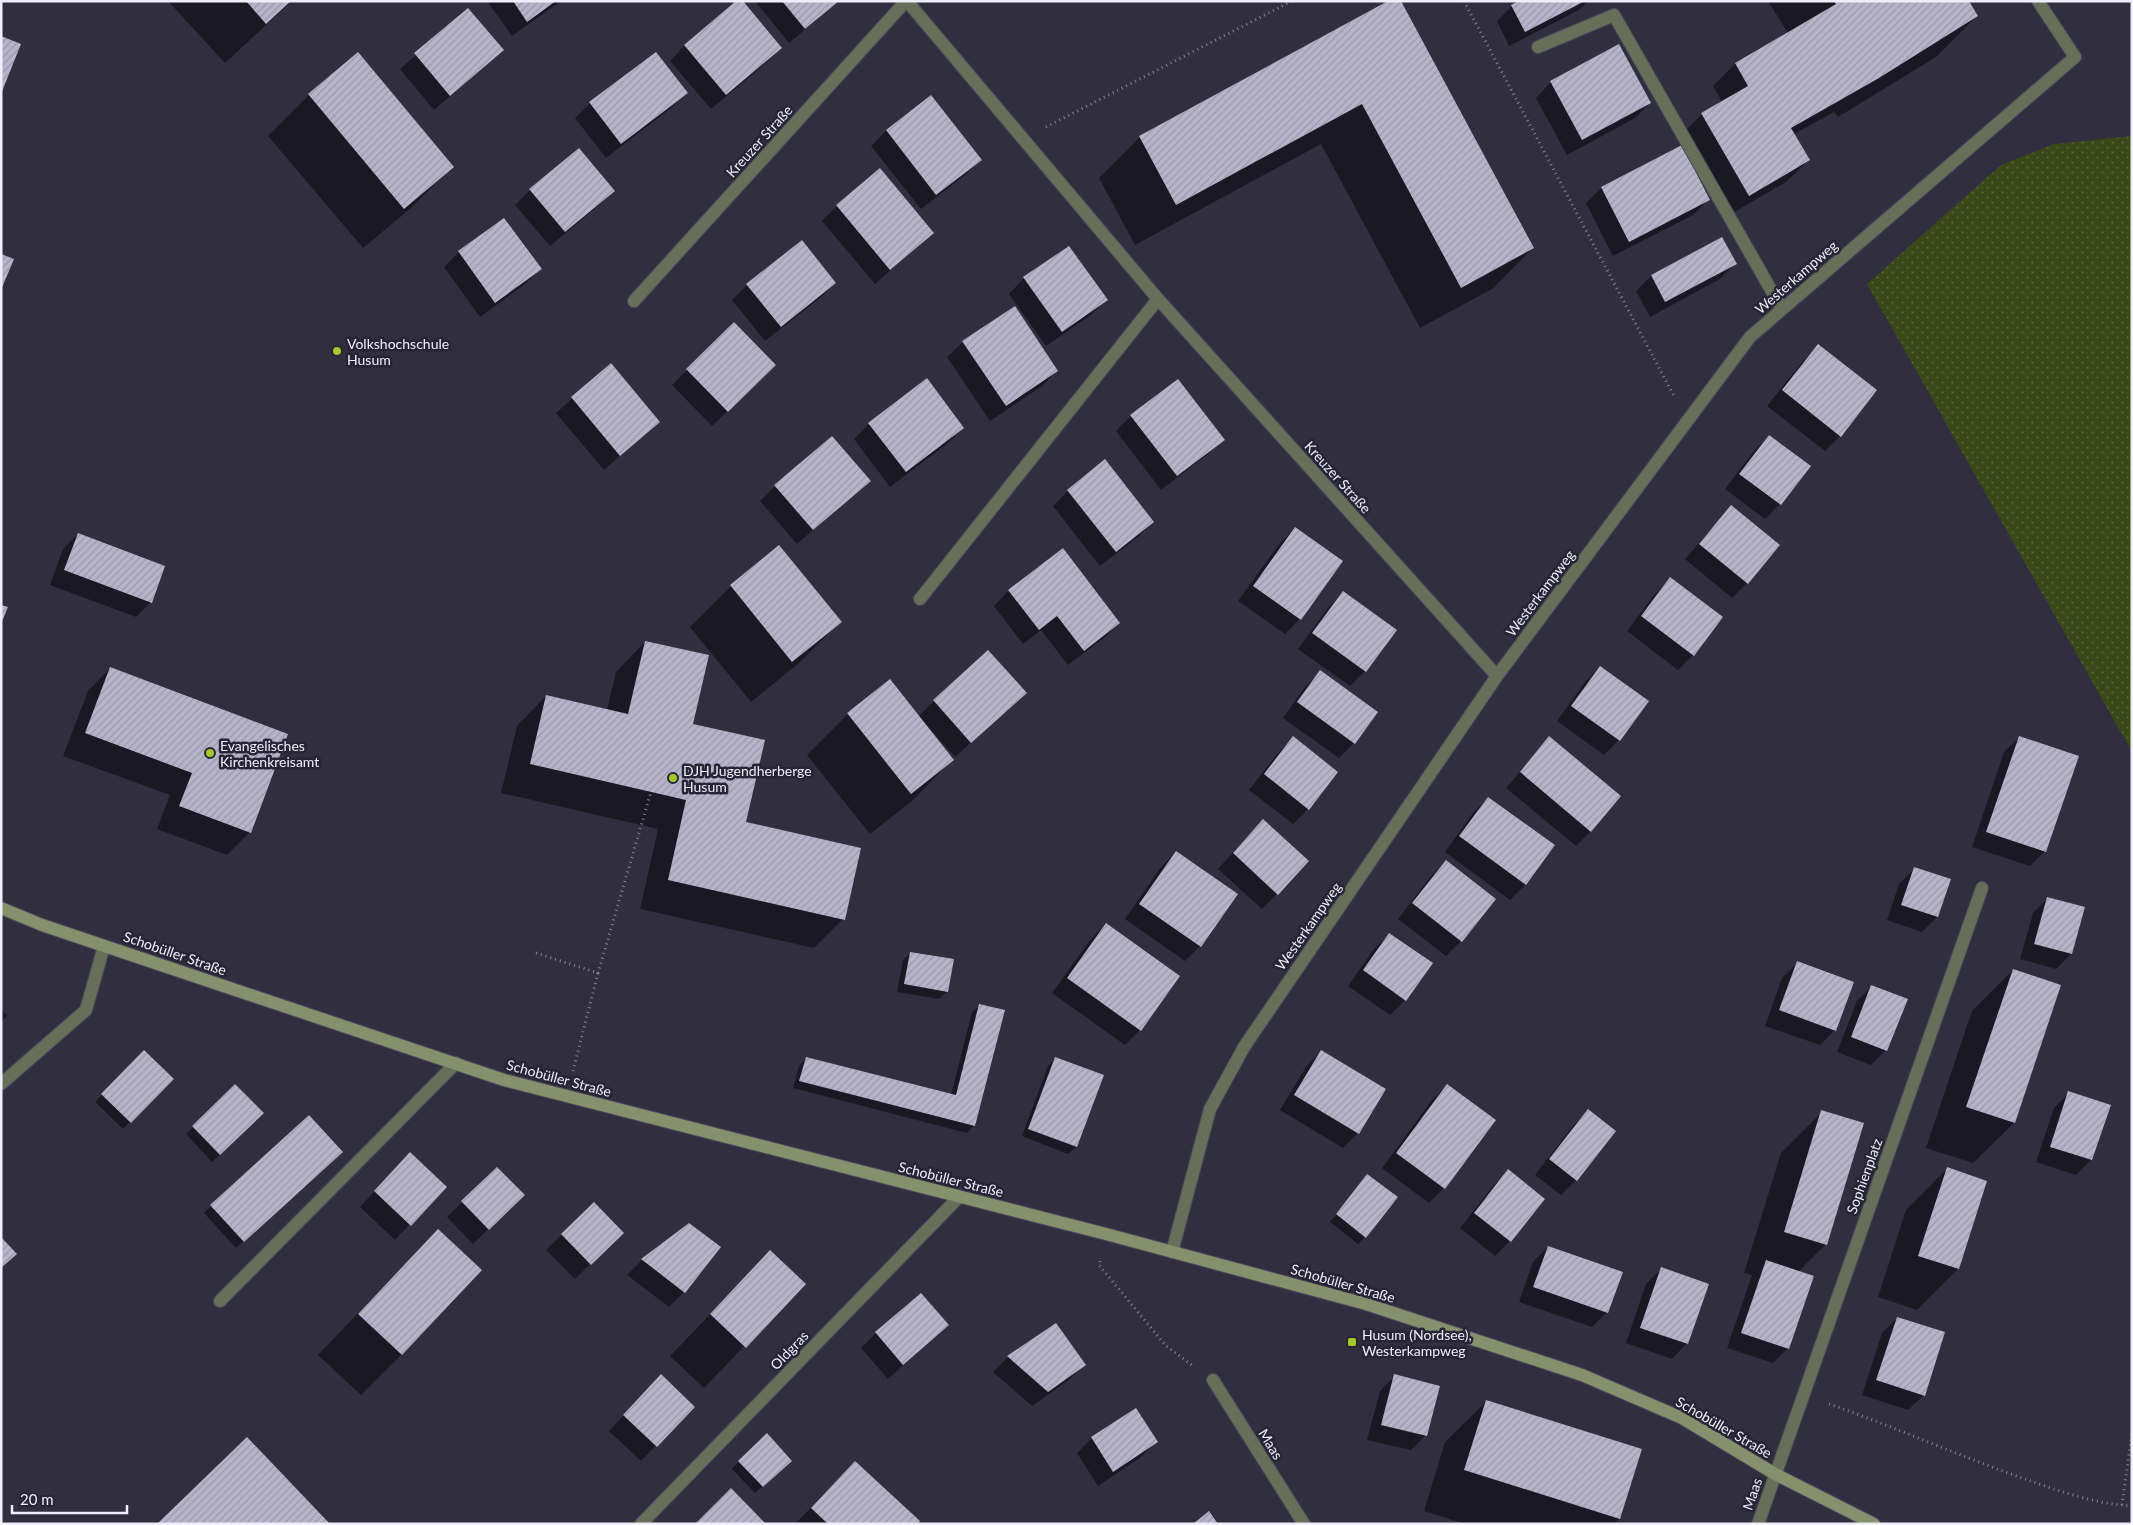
<svg xmlns="http://www.w3.org/2000/svg" width="2133" height="1525" viewBox="0 0 2133 1525" font-family="Lato,sans-serif">
	<style>
		.grass { fill: url(#grass-dots) }
		.shadow { fill: #0007 }
		.building { fill: url(#building-hatch) }
		.lines { fill: none; stroke-linecap: round; stroke-linejoin: round }
		.service-casing { stroke: #4c495a; stroke-width: 14 }
		.minor-casing { stroke: #4c495a; stroke-width: 14 }
		.secondary-casing { stroke: #4c495a; stroke-width: 14 }
		.path { stroke: #858392; stroke-width: 3; stroke-dasharray: 1 4; stroke-linecap: butt }
		.service { stroke: #676f58; stroke-width: 12 }
		.minor { stroke: #676f58; stroke-width: 12 }
		.secondary { stroke: #85916d; stroke-width: 12 }
		.poi-dot { fill: #a3c926; stroke: #272436; stroke-width: 2 }
		.labels { text-anchor: middle; dominant-baseline: central; stroke-width: 5; stroke-linejoin: round; paint-order: stroke }
		.street-label { font-size: 14px; fill: #f0eefa; stroke: #272436 }
		.poi-label { font-size: 14px; fill: #f0eefa; stroke: #272436; text-anchor: start }
	</style>
	<defs>
		<pattern id="grass-dots" width="8" height="8" patternUnits="userSpaceOnUse" patternTransform="scale(1.25)"><rect width="8" height="8" fill="#3a4716"/><path d="M2 2h.1M6 6h.1" fill="none" stroke="#576239" stroke-width="1.8" stroke-linecap="round"/></pattern>
		<pattern id="building-hatch" width="6" height="6" patternUnits="userSpaceOnUse" patternTransform="scale(1.25)"><rect width="6" height="6" fill="#b6b3ca"/><path d="M-1 1l2-2M0 6l6-6M5 7l2-2" fill="none" stroke="#9a98aa"/></pattern>
	</defs>
	<rect width="100%" height="100%" fill="#312e40"/>
	<path class="grass" d="M 2132,136 L 2132,752 L 1867,284 L 2001,165 L 2054,144 Z"/>
	<path class="shadow" d="M 168,1 L 292,1 L 225,63 Z
		M 487,1 L 561,1 L 512,36 Z
		M 755,1 L 839,1 L 789,43 Z
		M 1391,1 L 1533,248 L 1492,289 L 1420,328 L 1321,144 L 1135,245 L 1099,178 L 1140,137 Z
		M 1522,1 L 1588,1 L 1579,10 L 1509,46 L 1497,21 L 1512,6 Z
		M 1768,1 L 1968,1 L 1977,16 L 1936,57 L 1838,117 L 1834,112 L 1794,134 L 1809,160 L 1786,182 L 1726,217 L 1679,137 L 1702,114 L 1722,102 L 1713,86 L 1735,64 L 1788,33 Z
		M 468,10 L 503,50 L 434,110 L 400,69 Z
		M 685,45 L 781,48 L 766,63 L 711,109 L 670,61 Z
		M 1619,46 L 1650,103 L 1635,118 L 1567,155 L 1536,98 L 1551,82 Z
		M 686,93 L 671,108 L 606,158 L 575,118 L 590,103 Z
		M 309,95 L 452,167 L 411,208 L 363,248 L 268,136 Z
		M 931,97 L 980,160 L 965,175 L 921,209 L 871,146 L 886,131 Z
		M 1681,147 L 1708,200 L 1693,215 L 1613,256 L 1586,203 L 1601,188 Z
		M 530,190 L 614,191 L 598,206 L 550,246 L 515,205 Z
		M 837,206 L 932,233 L 875,284 L 822,221 Z
		M 1721,239 L 1735,264 L 1720,279 L 1650,317 L 1636,291 L 1651,276 Z
		M 801,242 L 835,283 L 820,298 L 765,341 L 732,300 L 747,285 Z
		M 459,252 L 540,269 L 525,284 L 480,317 L 444,267 Z
		M 1024,278 L 1106,300 L 1091,315 L 1046,346 L 1009,294 Z
		M 1014,308 L 1057,371 L 1042,386 L 990,421 L 947,357 L 963,342 Z
		M 1818,346 L 1840,436 L 1825,451 L 1767,406 L 1803,361 Z
		M 610,365 L 658,422 L 604,470 L 556,413 Z
		M 687,370 L 760,380 L 712,426 L 672,385 Z
		M 926,380 L 963,428 L 948,443 L 890,487 L 854,439 L 869,424 Z
		M 1131,416 L 1223,439 L 1208,454 L 1161,490 L 1116,431 Z
		M 1769,436 L 1780,504 L 1765,519 L 1725,489 L 1754,451 Z
		M 869,481 L 797,544 L 760,501 L 775,486 Z
		M 1068,491 L 1153,522 L 1138,537 L 1100,566 L 1053,506 Z
		M 1731,507 L 1747,583 L 1732,598 L 1685,559 Z
		M 1295,528 L 1341,562 L 1300,619 L 1285,634 L 1238,601 L 1280,543 Z
		M 78,534 L 151,602 L 136,617 L 50,585 L 63,549 Z
		M 779,547 L 840,622 L 799,663 L 751,702 L 690,627 L 731,586 Z
		M 1670,579 L 1693,655 L 1678,670 L 1627,631 L 1655,594 Z
		M 1009,590 L 1119,623 L 1104,638 L 1068,665 L 1041,630 L 1023,644 L 994,606 Z
		M 1343,593 L 1395,630 L 1365,671 L 1350,686 L 1298,649 L 1328,608 Z
		M 645,642 L 745,823 L 843,919 L 814,948 L 640,909 L 658,829 L 501,793 L 517,726 L 546,696 L 607,710 L 616,672 Z
		M 1600,667 L 1619,740 L 1604,755 L 1557,721 L 1585,682 Z
		M 110,668 L 250,832 L 227,855 L 157,829 L 170,795 L 63,756 L 88,691 Z
		M 1320,672 L 1354,743 L 1339,758 L 1283,718 L 1305,687 Z
		M 890,681 L 918,717 L 934,701 L 1025,693 L 955,757 L 931,730 L 930,731 L 952,760 L 912,801 L 870,834 L 807,755 L 848,714 Z
		M 2020,737 L 2045,851 L 2030,866 L 1972,847 L 2004,752 Z
		M 1293,738 L 1337,772 L 1308,809 L 1293,824 L 1249,790 L 1278,753 Z
		M 1550,738 L 1591,831 L 1576,846 L 1506,788 Z
		M 1488,798 L 1553,846 L 1525,885 L 1510,900 L 1445,852 L 1473,813 Z
		M 1248,836 L 1277,894 L 1262,909 L 1218,869 Z
		M 1176,852 L 1200,946 L 1185,961 L 1125,919 L 1161,867 Z
		M 1446,861 L 1461,941 L 1446,956 L 1398,919 L 1431,876 Z
		M 1914,869 L 1949,880 L 1937,917 L 1922,932 L 1887,920 L 1899,884 Z
		M 2048,898 L 2084,908 L 2071,954 L 2056,969 L 2020,959 L 2033,913 Z
		M 1106,924 L 1140,1030 L 1125,1045 L 1052,993 L 1091,939 Z
		M 1390,934 L 1405,1000 L 1390,1015 L 1348,986 L 1374,949 Z
		M 910,953 L 947,992 L 939,999 L 897,992 L 903,960 Z
		M 1798,962 L 1835,1030 L 1820,1045 L 1765,1026 L 1782,978 Z
		M 2013,970 L 2059,986 L 2014,1123 L 1973,1163 L 1926,1148 L 1972,1011 Z
		M 1872,986 L 1886,1050 L 1871,1065 L 1837,1052 L 1857,1001 Z
		M 980,1005 L 974,1125 L 967,1133 L 793,1088 L 799,1066 L 806,1058 L 951,1095 L 972,1012 Z
		M 1,1009 L 7,1016 L 1,1022 Z
		M 1321,1051 L 1358,1133 L 1343,1148 L 1280,1110 L 1306,1067 Z
		M 144,1052 L 172,1079 L 123,1129 L 95,1102 Z
		M 1055,1058 L 1102,1076 L 1076,1147 L 1068,1154 L 1022,1136 L 1048,1066 Z
		M 1447,1085 L 1444,1188 L 1429,1203 L 1382,1168 L 1432,1100 Z
		M 235,1086 L 262,1113 L 212,1162 L 186,1134 Z
		M 2069,1093 L 2091,1160 L 2076,1175 L 2036,1162 L 2054,1108 Z
		M 1588,1111 L 1576,1180 L 1561,1195 L 1535,1175 L 1573,1126 Z
		M 1822,1112 L 1826,1244 L 1798,1272 L 1788,1348 L 1773,1363 L 1727,1348 L 1752,1275 L 1744,1273 L 1781,1153 Z
		M 334,1159 L 236,1248 L 204,1213 L 211,1206 Z
		M 395,1169 L 445,1187 L 395,1240 L 360,1207 Z
		M 1947,1169 L 1986,1181 L 1958,1269 L 1917,1310 L 1878,1297 L 1906,1210 Z
		M 1508,1171 L 1510,1241 L 1495,1256 L 1460,1228 L 1493,1186 Z
		M 1367,1176 L 1365,1237 L 1358,1244 L 1330,1222 Z
		M 462,1202 L 508,1210 L 473,1244 L 447,1217 Z
		M 594,1204 L 622,1233 L 575,1279 L 546,1250 Z
		M 689,1224 L 684,1292 L 669,1307 L 627,1275 L 642,1260 Z
		M 438,1230 L 402,1354 L 361,1395 L 318,1355 Z
		M 1548,1247 L 1607,1312 L 1592,1327 L 1519,1302 L 1533,1262 Z
		M 770,1252 L 804,1284 L 704,1388 L 670,1356 Z
		M 1661,1269 L 1687,1343 L 1672,1359 L 1626,1343 L 1646,1284 Z
		M 1897,1318 L 1924,1395 L 1908,1410 L 1862,1395 L 1882,1333 Z
		M 1056,1324 L 1084,1365 L 1069,1380 L 1032,1406 L 993,1372 L 1008,1357 Z
		M 947,1325 L 888,1379 L 861,1348 L 876,1333 Z
		M 1395,1376 L 1426,1435 L 1411,1450 L 1367,1440 L 1380,1391 Z
		M 646,1391 L 693,1407 L 641,1461 L 609,1431 Z
		M 1486,1402 L 1619,1519 L 1614,1524 L 1465,1524 L 1424,1511 L 1445,1442 Z
		M 1092,1438 L 1156,1442 L 1141,1457 L 1098,1486 L 1077,1453 Z
		M 739,1461 L 783,1468 L 755,1493 L 732,1469 Z
		M 855,1462 L 916,1524 L 795,1524 Z"/>
	<path class="building" d="M 246,1 L 291,1 L 266,24 Z
		M 513,1 L 556,1 L 527,22 Z
		M 736,1 L 743,1 L 782,48 L 726,95 L 684,45 Z
		M 782,1 L 839,1 L 805,29 Z
		M 1388,1 L 1401,1 L 1534,248 L 1461,288 L 1362,104 L 1176,205 L 1139,136 Z
		M 1519,1 L 1585,1 L 1525,32 L 1511,5 Z
		M 1834,1 L 1969,1 L 1978,16 L 1879,78 L 1791,128 L 1810,160 L 1749,196 L 1701,113 L 1748,86 L 1735,63 L 1836,4 Z
		M 468,8 L 504,50 L 450,96 L 414,53 Z
		M 1,36 L 21,44 L 1,94 Z
		M 1619,44 L 1651,103 L 1582,140 L 1550,81 Z
		M 358,52 L 454,167 L 404,209 L 308,94 Z
		M 656,52 L 688,93 L 621,144 L 589,102 Z
		M 931,95 L 982,160 L 936,195 L 886,130 Z
		M 1682,145 L 1710,200 L 1629,242 L 1601,187 Z
		M 579,148 L 615,191 L 565,232 L 529,189 Z
		M 880,168 L 934,233 L 890,270 L 836,205 Z
		M 504,218 L 542,269 L 495,303 L 458,251 Z
		M 1722,237 L 1737,264 L 1665,302 L 1651,275 Z
		M 802,240 L 836,283 L 781,327 L 746,284 Z
		M 1069,246 L 1108,300 L 1062,332 L 1023,277 Z
		M 1,254 L 14,259 L 1,290 Z
		M 1015,306 L 1058,371 L 1006,406 L 962,341 Z
		M 734,322 L 776,365 L 728,412 L 686,369 Z
		M 1818,344 L 1877,390 L 1841,437 L 1782,390 Z
		M 611,363 L 660,422 L 620,456 L 571,397 Z
		M 927,378 L 964,428 L 906,472 L 868,423 Z
		M 1178,379 L 1225,440 L 1177,476 L 1130,415 Z
		M 1769,435 L 1811,466 L 1781,505 L 1739,474 Z
		M 832,436 L 871,481 L 813,530 L 774,485 Z
		M 1105,459 L 1154,522 L 1116,552 L 1067,490 Z
		M 1731,505 L 1780,545 L 1748,584 L 1699,544 Z
		M 1295,527 L 1343,561 L 1301,620 L 1253,586 Z
		M 78,533 L 165,566 L 152,603 L 64,570 Z
		M 779,545 L 842,622 L 792,662 L 730,585 Z
		M 1063,548 L 1120,623 L 1084,651 L 1057,616 L 1039,630 L 1008,590 Z
		M 1670,577 L 1723,617 L 1694,656 L 1641,616 Z
		M 1343,591 L 1397,630 L 1366,672 L 1312,633 Z
		M 1,605 L 8,607 L 1,624 Z
		M 645,641 L 709,655 L 693,724 L 765,740 L 746,822 L 861,848 L 845,920 L 668,880 L 686,800 L 530,764 L 546,695 L 628,714 Z
		M 988,650 L 1027,693 L 971,743 L 933,700 Z
		M 1600,666 L 1649,701 L 1620,741 L 1571,706 Z
		M 110,667 L 288,734 L 251,833 L 179,806 L 192,773 L 85,733 Z
		M 1320,670 L 1378,712 L 1355,744 L 1297,702 Z
		M 890,679 L 954,760 L 911,794 L 847,713 Z
		M 1293,736 L 1338,772 L 1309,810 L 1264,774 Z
		M 1549,736 L 1621,796 L 1591,832 L 1520,772 Z
		M 2019,736 L 2079,756 L 2046,852 L 1986,832 Z
		M 1488,797 L 1555,845 L 1526,885 L 1459,836 Z
		M 1263,819 L 1309,861 L 1278,895 L 1233,853 Z
		M 1176,851 L 1238,894 L 1201,947 L 1139,904 Z
		M 1446,860 L 1496,899 L 1462,942 L 1412,903 Z
		M 1914,867 L 1951,879 L 1938,917 L 1901,905 Z
		M 2047,897 L 2085,907 L 2072,954 L 2034,944 Z
		M 1106,923 L 1180,976 L 1141,1031 L 1067,978 Z
		M 1389,933 L 1433,963 L 1406,1001 L 1363,970 Z
		M 910,952 L 954,959 L 948,992 L 904,984 Z
		M 1797,961 L 1854,982 L 1836,1031 L 1779,1010 Z
		M 2013,969 L 2061,985 L 2015,1123 L 1966,1107 Z
		M 1871,985 L 1908,999 L 1887,1051 L 1851,1037 Z
		M 979,1004 L 1005,1010 L 975,1126 L 799,1081 L 806,1057 L 956,1095 Z
		M 144,1050 L 174,1079 L 131,1123 L 101,1094 Z
		M 1321,1050 L 1386,1089 L 1359,1134 L 1294,1095 Z
		M 1055,1057 L 1104,1075 L 1077,1147 L 1028,1129 Z
		M 235,1084 L 264,1113 L 220,1155 L 192,1126 Z
		M 1447,1084 L 1496,1120 L 1445,1189 L 1396,1153 Z
		M 2068,1091 L 2111,1105 L 2092,1160 L 2050,1147 Z
		M 1588,1109 L 1616,1131 L 1577,1181 L 1549,1159 Z
		M 1821,1110 L 1864,1123 L 1827,1245 L 1784,1232 Z
		M 309,1115 L 343,1152 L 244,1242 L 210,1205 Z
		M 410,1152 L 447,1187 L 411,1226 L 374,1191 Z
		M 497,1167 L 525,1195 L 489,1230 L 461,1201 Z
		M 1947,1167 L 1987,1181 L 1959,1269 L 1918,1256 Z
		M 1508,1169 L 1545,1199 L 1511,1242 L 1474,1213 Z
		M 1367,1174 L 1398,1197 L 1366,1238 L 1336,1214 Z
		M 594,1202 L 624,1233 L 591,1265 L 561,1234 Z
		M 689,1223 L 721,1247 L 685,1293 L 641,1259 Z
		M 438,1229 L 482,1270 L 402,1355 L 358,1314 Z
		M 1,1237 L 17,1254 L 1,1268 Z
		M 1548,1246 L 1623,1272 L 1608,1313 L 1533,1287 Z
		M 770,1250 L 806,1284 L 746,1348 L 710,1314 Z
		M 1766,1260 L 1814,1276 L 1789,1349 L 1741,1333 Z
		M 1661,1267 L 1709,1284 L 1688,1344 L 1640,1328 Z
		M 921,1293 L 949,1325 L 903,1365 L 875,1332 Z
		M 1897,1317 L 1945,1332 L 1925,1396 L 1876,1380 Z
		M 1056,1323 L 1086,1365 L 1048,1392 L 1007,1356 Z
		M 661,1374 L 695,1407 L 657,1447 L 623,1415 Z
		M 1394,1374 L 1440,1386 L 1427,1436 L 1381,1425 Z
		M 1486,1400 L 1642,1449 L 1620,1519 L 1464,1470 Z
		M 1136,1408 L 1158,1442 L 1113,1472 L 1091,1437 Z
		M 767,1433 L 792,1461 L 763,1487 L 738,1461 Z
		M 247,1437 L 330,1524 L 157,1524 Z
		M 855,1461 L 920,1521 L 917,1524 L 828,1524 L 811,1508 Z
		M 731,1488 L 766,1524 L 695,1524 Z
		M 1209,1511 L 1218,1524 L 1193,1524 Z"/>
	<g class="lines">
		<defs>
			<path id="service" d="M 1538,47 L 1614,15 L 1782,309
				M 1,1084 L 86,1010 L 104,946
				M 220,1301 L 456,1063"/>
			<path id="minor" d="M 907,1 L 1158,299 L 1497,676
				M 634,301 L 906,1
				M 920,599 L 1158,299
				M 1172,1252 L 1210,1109 L 1244,1047 L 1497,676 L 1750,337 L 2075,57 L 2038,1
				M 1213,1380 L 1304,1524
				M 641,1524 L 959,1197
				M 1758,1524 L 1982,888"/>
			<path id="secondary" d="M 1,908 L 42,925 L 504,1080 L 1106,1234 L 1366,1304 L 1582,1375 L 1682,1418 L 1775,1474 L 1874,1524"/>
		</defs>
		<use href="#service" class="service-casing"/>
		<use href="#minor" class="minor-casing"/>
		<use href="#secondary" class="secondary-casing"/>
		<path class="path" d="M 1464,1 L 1674,396
			M 1046,127 L 1292,1
			M 536,953 L 598,973 L 651,792
			M 573,1071 L 598,973
			M 1100,1261 L 1099,1265 L 1166,1346 L 1192,1365
			M 1829,1404 C 1895,1427 1959,1456 2025,1479 C 2059,1491 2096,1504 2132,1506
			M 2122,1505 L 2132,1433"/>
		<use href="#service" class="service"/>
		<use href="#minor" class="minor"/>
		<use href="#secondary" class="secondary"/>
	</g>
	<g class="poi-dot">
		<circle cx="337" cy="351" r="5"/>
		<circle cx="210" cy="753" r="5"/>
		<circle cx="673" cy="778" r="5"/>
		<rect x="1347" y="1337" width="10" height="10" rx="2.5"/>
	</g>
	<g class="labels">
		<g class="street-label">
			<text transform="translate(759 141) rotate(-48)">Kreuzer Straße</text>
			<text transform="translate(1796 277) rotate(-41)">Westerkampweg</text>
			<text transform="translate(1338 477) rotate(48)">Kreuzer Straße</text>
			<text transform="translate(1540 593) rotate(-53)">Westerkampweg</text>
			<text transform="translate(1308 926) rotate(-55)">Westerkampweg</text>
			<text transform="translate(175 953) rotate(19)">Schobüller Straße</text>
			<text transform="translate(559 1078) rotate(15)">Schobüller Straße</text>
			<text transform="translate(1864 1176) rotate(-70)">Sophienplatz</text>
			<text transform="translate(951 1179) rotate(14)">Schobüller Straße</text>
			<text transform="translate(1343 1283) rotate(16)">Schobüller Straße</text>
			<text transform="translate(789 1350) rotate(-46)">Oldgras</text>
			<text transform="translate(1724 1427) rotate(30)">Schobüller Straße</text>
			<text transform="translate(1271 1444) rotate(58)">Maas</text>
			<text transform="translate(1752 1494) rotate(-71)">Maas</text>
		</g>
		<g class="poi-label">
			<text x="347" y="343">Volkshochschule<tspan x="347" dy="16">Husum</tspan></text>
			<text x="220" y="745">Evangelisches<tspan x="220" dy="16">Kirchenkreisamt</tspan></text>
			<text x="683" y="770">DJH Jugendherberge<tspan x="683" dy="16">Husum</tspan></text>
			<text x="1362" y="1334">Husum (Nordsee),<tspan x="1362" dy="16">Westerkampweg</tspan></text>
		</g>
	</g>
	<rect width="2133" height="1525" fill="none" stroke="#f0eefa" stroke-width="5"/>
	<path d="M12 1505v8h115v-8" fill="none" stroke="#f0eefa" stroke-width="2.5"/>
	<text x="20" y="1505" font-size="15" fill="#f0eefa" stroke="#272436" stroke-width="4" paint-order="stroke">20 m</text>
</svg>
